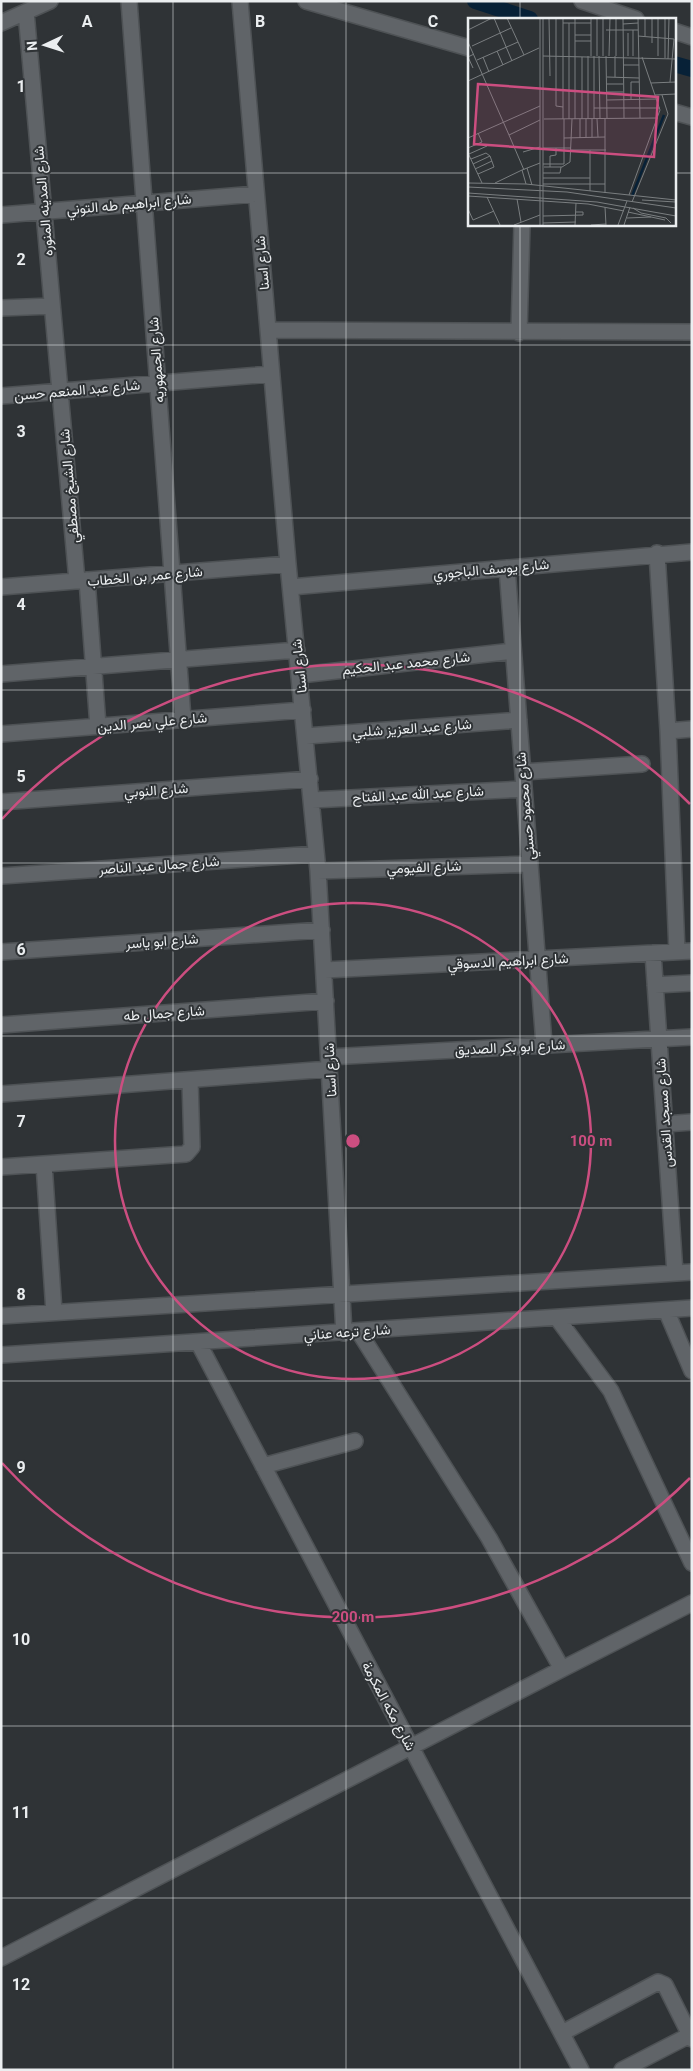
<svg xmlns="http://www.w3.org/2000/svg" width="693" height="2071" viewBox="0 0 693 2071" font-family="Roboto,Vazirmatn,sans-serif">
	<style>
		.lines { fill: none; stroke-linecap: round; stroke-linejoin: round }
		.canal { stroke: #072137; stroke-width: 16 }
		.minor-casing { stroke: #4e5255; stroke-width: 18 }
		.minor { stroke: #606468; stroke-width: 15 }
		.grid { fill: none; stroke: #ebeef0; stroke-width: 1; stroke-opacity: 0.55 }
		.ring { fill: none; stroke: #cc4e80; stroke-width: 2.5 }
		.labels { text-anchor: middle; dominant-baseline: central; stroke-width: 4; stroke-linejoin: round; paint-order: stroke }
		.street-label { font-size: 14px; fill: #ebeef0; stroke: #2f3336 }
		.inset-river { fill: none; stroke: #072137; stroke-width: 2.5 }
		.inset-road { fill: none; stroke: #7a7e80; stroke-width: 1 }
		.view { fill: #cc4e80; fill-opacity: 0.15; stroke: #cc4e80; stroke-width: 2.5 }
		.inset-edge { fill: none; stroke: #ebeef0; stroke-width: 2.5 }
		.grid-label { font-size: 16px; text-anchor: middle; font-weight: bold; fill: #ebeef0; stroke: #2f3336; stroke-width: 4; stroke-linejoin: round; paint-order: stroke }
		.centre { fill: #cc4e80; stroke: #2f3336; stroke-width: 2.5 }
		.ring-label { font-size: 15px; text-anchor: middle; font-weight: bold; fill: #cc4e80; stroke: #2f3336; stroke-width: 4; stroke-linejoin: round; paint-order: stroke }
	</style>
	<rect width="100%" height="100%" fill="#2f3336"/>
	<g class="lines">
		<path class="canal" d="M 475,1 L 530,19
			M 674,64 L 692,69"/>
		<defs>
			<path id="minor" d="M 129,1 L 183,719
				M 240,1 L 288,564 L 318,871 L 344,1333
				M 306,1 L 469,48
				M 582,1 L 636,19
				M 26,12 L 77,581
				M 1,23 L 50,1
				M 674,31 L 692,37
				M 674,112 L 692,117
				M 1,215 L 256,194
				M 1,308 L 52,306
				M 268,330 L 692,332
				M 519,333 L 522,224
				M 1,396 L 271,374
				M 657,553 L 668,731 L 677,952
				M 507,568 L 544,1044
				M 87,580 L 98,726
				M 1,587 L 288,564
				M 291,587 L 692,552
				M 1,674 L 297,650
				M 300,675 L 513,651
				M 668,731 L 692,729
				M 1,734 L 303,710
				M 306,736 L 519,720
				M 523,772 L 642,764
				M 312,800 L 524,789
				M 1,802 L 310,779
				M 318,871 L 530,864
				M 1,876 L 316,854
				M 1,952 L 322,930
				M 653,953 L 675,1273
				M 325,970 L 692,951
				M 655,985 L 692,983
				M 1,1025 L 326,1001
				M 329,1057 L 692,1037
				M 1,1094 L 329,1069
				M 665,1124 L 692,1122
				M 44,1164 L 54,1312
				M 1,1167 L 186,1154 L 192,1147 L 190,1080
				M 666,1310 L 692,1371
				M 1,1316 L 692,1272
				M 557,1318 L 611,1391 L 692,1563
				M 198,1342 L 581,2070
				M 1,1355 L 692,1308
				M 263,1466 L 355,1441
				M 562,1669 L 692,1603
				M 1,1958 L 562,1669 L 489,1538 L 359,1332
				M 562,2033 L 658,1982 L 665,1985 L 692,2039
				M 622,2070 L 690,2035"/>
		</defs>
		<use href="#minor" class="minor-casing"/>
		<use href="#minor" class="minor"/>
	</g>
	<path class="grid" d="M 173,1 L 173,2070M 346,1 L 346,2070M 520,1 L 520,19M 1,173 L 469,173M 674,173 L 692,173M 520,224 L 520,2070M 1,345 L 692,345M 1,518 L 692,518M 1,690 L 692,690M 1,863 L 692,863M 1,1036 L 692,1036M 1,1208 L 692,1208M 1,1381 L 692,1381M 1,1553 L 692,1553M 1,1726 L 692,1726M 1,1898 L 692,1898"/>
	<g class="ring">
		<circle cx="353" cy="1141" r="238"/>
		<path d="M690 1478A476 476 0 0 1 2 1463M2 819A476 476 0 0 1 690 804"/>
	</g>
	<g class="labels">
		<g class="street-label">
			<text transform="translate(43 201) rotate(-95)">شارع المدينه المنوره</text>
			<text transform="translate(129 204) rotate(-5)">شارع ابراهيم طه التوني</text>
			<text transform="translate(262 263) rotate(-95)">شارع اسنا</text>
			<text transform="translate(156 360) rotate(-94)">شارع الجمهوريه</text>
			<text transform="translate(77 390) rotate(-5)">شارع عبد المنعم حسن</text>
			<text transform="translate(69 486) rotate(-95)">شارع الشيخ مصطفي</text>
			<text transform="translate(491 569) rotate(-5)">شارع يوسف الباجوري</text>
			<text transform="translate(145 576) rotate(-5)">شارع عمر بن الخطاب</text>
			<text transform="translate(406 663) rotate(-6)">شارع محمد عبد الحكيم</text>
			<text transform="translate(299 666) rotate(-96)">شارع اسنا</text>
			<text transform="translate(152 722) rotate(-5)">شارع علي نصر الدين</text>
			<text transform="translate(412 728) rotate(-4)">شارع عبد العزيز شلبي</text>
			<text transform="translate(156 790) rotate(-4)">شارع النوبي</text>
			<text transform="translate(418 794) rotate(-3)">شارع عبد الله عبد الفتاح</text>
			<text transform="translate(525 806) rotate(-95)">شارع محمود حسني</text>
			<text transform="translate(159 865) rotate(-4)">شارع جمال عبد الناصر</text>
			<text transform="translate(424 867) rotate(-2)">شارع الفيومي</text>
			<text transform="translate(162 941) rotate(-4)">شارع ابو ياسر</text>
			<text transform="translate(508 961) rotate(-3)">شارع ابراهيم الدسوقي</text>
			<text transform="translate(164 1013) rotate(-4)">شارع جمال طه</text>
			<text transform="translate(510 1047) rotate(-3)">شارع ابو بكر الصديق</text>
			<text transform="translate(330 1070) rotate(-93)">شارع اسنا</text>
			<text transform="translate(664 1113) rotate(-94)">شارع مسجد القدس</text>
			<text transform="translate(347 1332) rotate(-4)">شارع ترعه عناني</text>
			<text transform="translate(389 1706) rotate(62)">شارع مكه المكرمة</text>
		</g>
	</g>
	<g transform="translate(468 18)">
		<rect width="208" height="208" fill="#2f3336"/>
		<path class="inset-river" d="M 164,178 L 196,97"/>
		<path class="inset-road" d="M 26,0 L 44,43M 39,0 L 56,37M 72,0 L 72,207M 75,0 L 75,207M 81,0 L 82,58M 88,0 L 88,88 L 95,89M 107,0 L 107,101M 155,0 L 156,100M 170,0 L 172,100M 95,5 L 123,5M 101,5 L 101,101M 155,6 L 170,5M 0,12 L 24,0M 138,12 L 170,12M 165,12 L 165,38M 160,15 L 160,38M 107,17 L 123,17M 170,18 L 206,21 L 202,64M 177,18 L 177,0M 107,23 L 123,23M 0,24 L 41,117 L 72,102M 184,25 L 184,0M 4,28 L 43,10M 29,33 L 35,47M 75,38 L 208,41M 120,38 L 120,101M 123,38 L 123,0M 126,38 L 126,101M 129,38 L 129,0M 131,38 L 132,101M 135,38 L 135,0M 138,38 L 139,100M 141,38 L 142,0M 147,38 L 147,59M 148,38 L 148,0M 190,38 L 190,1M 15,39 L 21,54M 197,40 L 197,1M 200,41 L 201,0M 9,42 L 50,24M 155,47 L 171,47M 5,50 L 0,39 L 6,36M 139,59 L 171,60M 0,63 L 71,30M 183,65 L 208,64M 139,66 L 155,66M 139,74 L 155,74M 187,77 L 208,76M 163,81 L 163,64 L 171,64M 139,82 L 189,81M 126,90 L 192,90M 137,100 L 137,175M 76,101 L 190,100M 95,101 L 95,0M 114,101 L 114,39M 124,101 L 124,119M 129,101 L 130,119M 41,117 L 56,152M 118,119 L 118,101M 0,120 L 72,88M 96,120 L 137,119M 112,120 L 112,101M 0,130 L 14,124 L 10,115M 75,130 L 103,130M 103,132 L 138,132M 55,134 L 72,129M 0,135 L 14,165M 1,136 L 19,128M 3,141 L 18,135 L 22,138 L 26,149 L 10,156M 5,146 L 22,138M 75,146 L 96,146M 96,146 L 96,101M 76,149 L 94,149 L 102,144 L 104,101M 82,149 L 82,138 L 88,137 L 88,130M 59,150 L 64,167M 7,151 L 24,143M 75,155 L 92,155 L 93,149M 75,160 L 122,160M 0,165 L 58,166 L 208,182M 27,165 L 54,152M 58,166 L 54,152 L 72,145M 75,166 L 137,166M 0,169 L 99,174 L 208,190M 122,173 L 122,132M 0,175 L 129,184 L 208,198M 161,177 L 192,92 L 174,39M 0,178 L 120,186 L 156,193M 19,179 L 32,207M 49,181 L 53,204M 174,182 L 208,184M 164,184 L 200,96 L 194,77M 137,189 L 138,207M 165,190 L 173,195 L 198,200 L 203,205M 0,191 L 5,202 L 26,193M 160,194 L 197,202M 75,198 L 115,197 L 115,194 L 108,194M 159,200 L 183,199M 75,205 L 108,204M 46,207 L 72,197M 107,207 L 108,185M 123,207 L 138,206M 150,207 L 159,183M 156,207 L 162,189"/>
		<path class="view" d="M 10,66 L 190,79 L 186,139 L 6,126 Z"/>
		<rect width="208" height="208" class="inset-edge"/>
	</g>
	<g class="grid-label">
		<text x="87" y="27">A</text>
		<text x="260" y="27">B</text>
		<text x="433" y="27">C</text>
		<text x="21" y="92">1</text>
		<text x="21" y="265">2</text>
		<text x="21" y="437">3</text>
		<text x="21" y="610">4</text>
		<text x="21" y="782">5</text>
		<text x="21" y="955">6</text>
		<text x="21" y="1127">7</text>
		<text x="21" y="1300">8</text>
		<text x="21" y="1473">9</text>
		<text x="21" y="1645">10</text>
		<text x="21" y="1818">11</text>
		<text x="21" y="1990">12</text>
	</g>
	<circle cx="353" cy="1141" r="8" class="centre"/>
	<g class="ring-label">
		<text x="591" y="1146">100 m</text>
		<text x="353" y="1622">200 m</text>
	</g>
	<rect width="693" height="2071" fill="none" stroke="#ebeef0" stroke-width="5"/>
	<g transform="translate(45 45) rotate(266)" stroke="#2f3336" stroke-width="4" paint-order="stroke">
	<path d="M0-4L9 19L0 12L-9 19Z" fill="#ebeef0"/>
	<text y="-8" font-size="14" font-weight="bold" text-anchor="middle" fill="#ebeef0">N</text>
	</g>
</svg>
